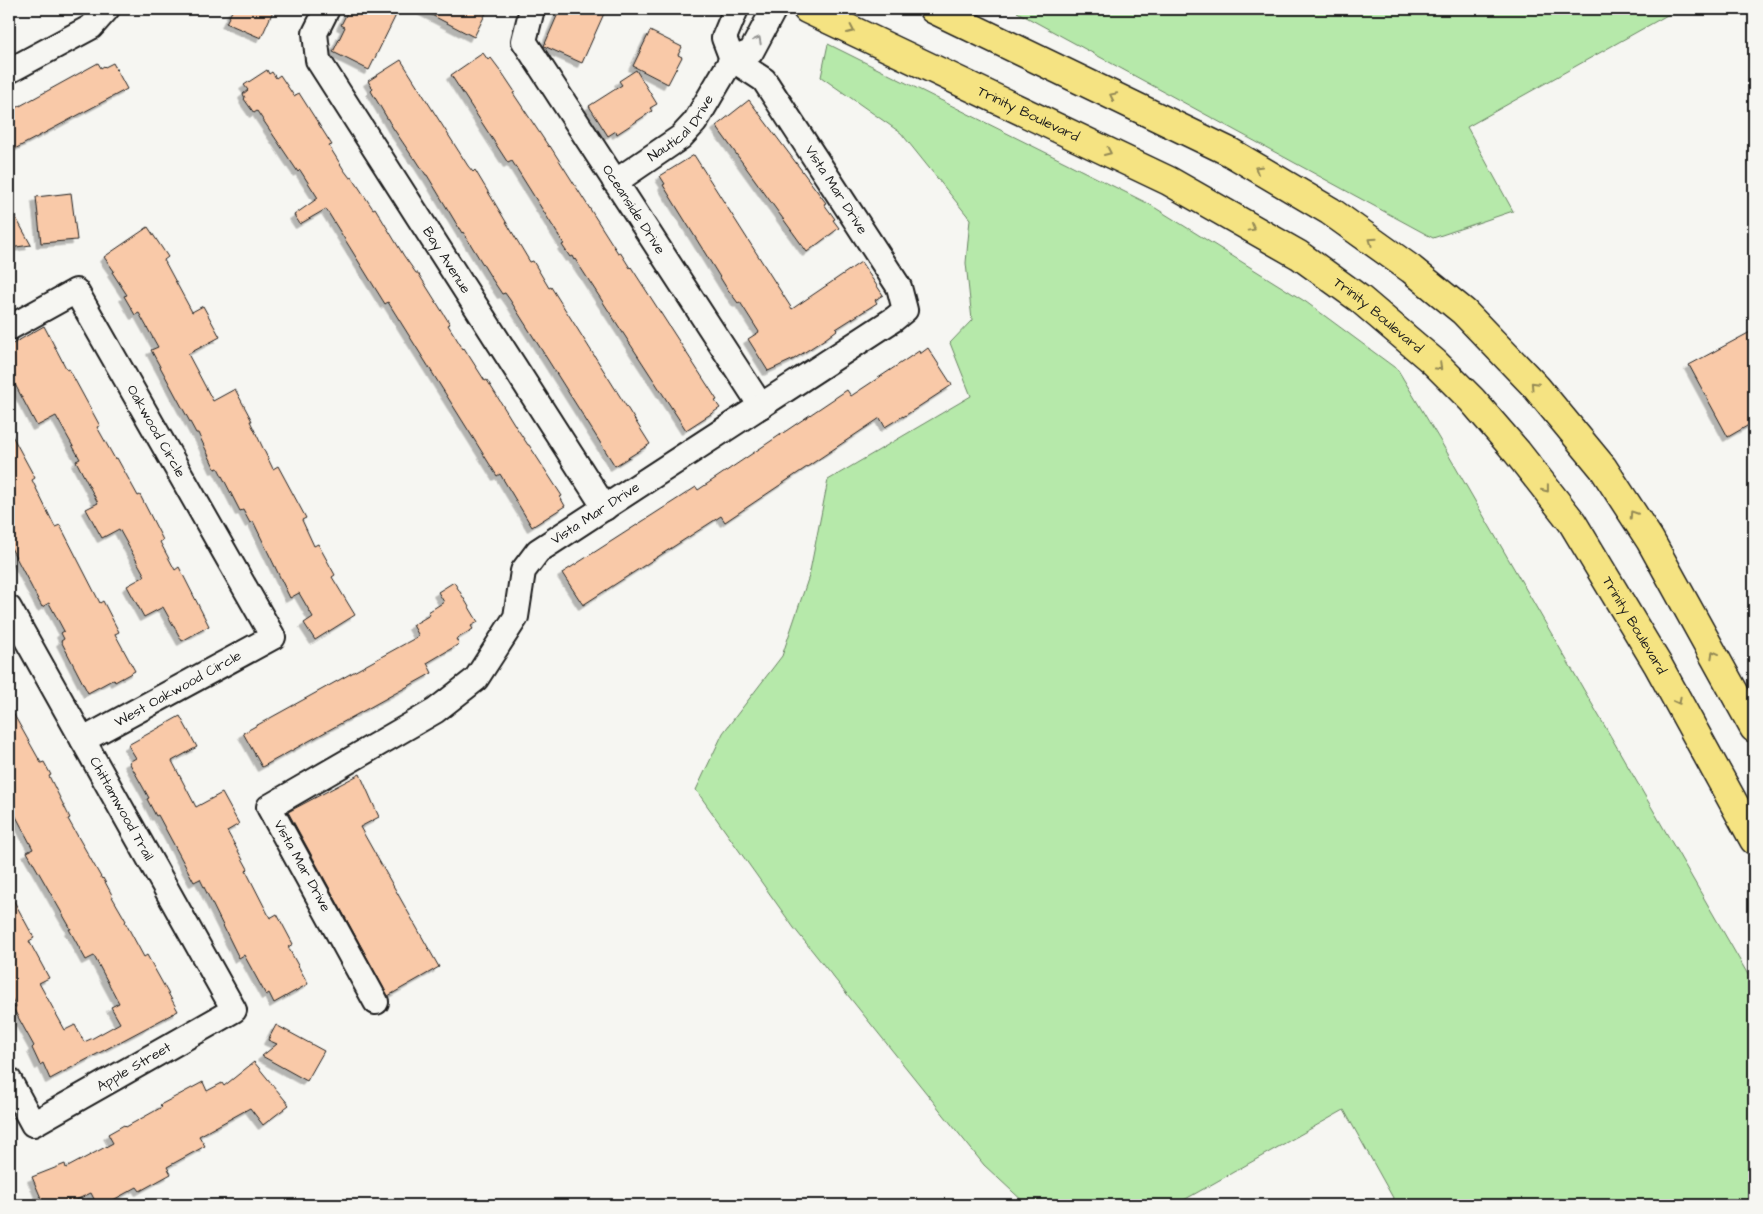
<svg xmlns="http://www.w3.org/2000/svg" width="1763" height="1214" viewBox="0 0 1763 1214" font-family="'Architects Daughter',sans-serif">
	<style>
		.green { fill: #b6e9aa; stroke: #698263 }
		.building { fill: #f9c9a8; stroke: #1c1c1c; filter: url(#shadow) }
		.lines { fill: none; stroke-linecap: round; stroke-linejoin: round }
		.minor-casing { stroke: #1c1c1c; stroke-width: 28 }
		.major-casing { stroke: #1c1c1c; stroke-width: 31 }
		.minor { stroke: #f6f6f2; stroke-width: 24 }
		.major { stroke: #f5e382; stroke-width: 28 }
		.oneway { stroke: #938954 }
		.oneway2 { stroke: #949492 }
		.labels { text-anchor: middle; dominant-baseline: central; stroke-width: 4; stroke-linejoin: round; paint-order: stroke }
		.street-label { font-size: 14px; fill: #1c1c1c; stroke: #f6f6f2 }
	</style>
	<defs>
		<filter id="shadow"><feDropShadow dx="-4.5" dy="4.5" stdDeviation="0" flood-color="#0004"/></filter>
	</defs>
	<rect width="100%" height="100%" fill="#f6f6f2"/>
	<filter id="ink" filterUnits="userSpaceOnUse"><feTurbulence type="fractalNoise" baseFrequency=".02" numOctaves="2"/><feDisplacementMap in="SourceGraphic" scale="10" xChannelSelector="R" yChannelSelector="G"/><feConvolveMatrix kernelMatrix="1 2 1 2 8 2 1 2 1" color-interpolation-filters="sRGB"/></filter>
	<g filter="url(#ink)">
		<path class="green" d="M 1022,9 L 1678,9 L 1467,127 L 1513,211 L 1433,238 L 1017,12 Z
			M 828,44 L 1149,204 L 1306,302 L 1398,370 L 1441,442 L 1754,985 L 1754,1205 L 1397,1205 L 1344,1110 L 1175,1205 L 1027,1205 L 984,1165 L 794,928 L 696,790 L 723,733 L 782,656 L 809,576 L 828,480 L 971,396 L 950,343 L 972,320 L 966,263 L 970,219 L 901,133 L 821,77 Z"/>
		<path class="building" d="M 233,9 L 274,9 L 261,38 L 226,23 Z
			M 349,9 L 399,9 L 369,70 L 333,52 L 345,27 L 341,25 Z
			M 420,9 L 488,9 L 474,37 Z
			M 560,9 L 606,9 L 582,63 L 544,46 Z
			M 650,31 L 682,47 L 678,55 L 682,57 L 668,84 L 633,66 Z
			M 483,53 L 488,60 L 491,58 L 503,74 L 515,92 L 513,93 L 549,147 L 550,146 L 618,253 L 620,252 L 630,268 L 631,267 L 717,400 L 715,401 L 720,408 L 686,430 L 575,259 L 574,260 L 572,256 L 570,257 L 562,245 L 564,244 L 512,161 L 508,163 L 451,75 Z
			M 401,60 L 468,166 L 473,172 L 475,170 L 530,262 L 533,261 L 549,288 L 551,287 L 650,444 L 615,466 L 510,300 L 505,293 L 502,294 L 492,279 L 463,232 L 462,233 L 427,175 L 426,175 L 415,158 L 414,159 L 393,128 L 371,91 L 373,89 L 368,81 Z
			M 98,63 L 101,68 L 104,66 L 105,67 L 113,63 L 127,89 L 9,152 L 9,112 Z
			M 267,70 L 269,74 L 272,72 L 276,78 L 280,75 L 294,96 L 299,93 L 332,145 L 329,146 L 344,170 L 350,178 L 352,177 L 373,209 L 375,208 L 404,256 L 416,273 L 418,273 L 450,324 L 448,325 L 463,349 L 464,348 L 485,381 L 487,380 L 516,427 L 528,445 L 529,445 L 562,496 L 560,497 L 565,506 L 532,527 L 500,474 L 497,476 L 388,302 L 385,304 L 326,209 L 300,224 L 294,215 L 318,198 L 300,170 L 298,172 L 257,111 L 254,113 L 244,99 L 245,98 L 243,94 L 248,90 L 244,85 Z
			M 636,70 L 657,104 L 650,108 L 652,111 L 637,121 L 617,134 L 616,131 L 608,136 L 589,106 L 622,85 L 619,81 Z
			M 749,100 L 826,203 L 824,204 L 835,219 L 833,220 L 839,228 L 807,252 L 716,126 Z
			M 694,155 L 792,309 L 861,262 L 883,295 L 875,300 L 877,303 L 836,329 L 837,330 L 825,339 L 794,359 L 768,371 L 748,339 L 759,332 L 740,302 L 738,303 L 726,287 L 663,185 L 665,184 L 660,176 Z
			M 71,193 L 77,240 L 41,243 L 36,197 Z
			M 9,205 L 31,245 L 9,248 Z
			M 148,227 L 168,257 L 164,260 L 192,312 L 203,306 L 220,337 L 188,354 L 213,401 L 235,389 L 252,421 L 250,421 L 273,469 L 278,466 L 306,518 L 302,520 L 314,546 L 318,544 L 335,575 L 332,577 L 355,615 L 315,640 L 304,623 L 313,617 L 299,593 L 290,598 L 253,521 L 250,523 L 243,510 L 240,511 L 218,468 L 215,469 L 198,433 L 196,433 L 151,350 L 158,347 L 139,313 L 135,315 L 124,296 L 127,295 L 112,272 L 114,271 L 104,257 Z
			M 44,326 L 67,370 L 69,369 L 100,426 L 97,427 L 115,459 L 117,458 L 138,496 L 140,495 L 163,540 L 160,542 L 175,570 L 179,567 L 209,626 L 182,641 L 163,607 L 144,617 L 127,586 L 145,576 L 119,529 L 102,538 L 86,509 L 98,503 L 76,461 L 80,459 L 56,416 L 37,426 L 9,373 L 9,346 Z
			M 1754,330 L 1754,422 L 1728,437 L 1689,365 Z
			M 928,348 L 952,385 L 903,417 L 903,416 L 885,427 L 880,418 L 725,522 L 721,516 L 583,605 L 562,573 L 696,487 L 698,490 L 847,390 L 851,396 L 919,351 L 920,354 Z
			M 9,430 L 35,478 L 32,480 L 55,527 L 60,525 L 100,603 L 103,601 L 119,632 L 115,634 L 135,671 L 115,682 L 114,679 L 88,693 L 61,641 L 64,639 L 61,633 L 64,631 L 49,603 L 42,607 L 9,544 Z
			M 454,582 L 478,622 L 471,626 L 473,629 L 456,639 L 459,644 L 427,663 L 432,673 L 262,767 L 243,733 L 419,636 L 413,625 L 430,615 L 428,612 L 444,602 L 438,592 Z
			M 9,706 L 41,763 L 44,762 L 51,775 L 49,776 L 70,818 L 68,819 L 102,879 L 103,878 L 112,895 L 111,895 L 126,921 L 125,922 L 144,957 L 147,955 L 178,1011 L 50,1079 L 43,1063 L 40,1065 L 32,1048 L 34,1046 L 13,1008 L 16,1007 L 9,993 L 9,892 L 34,938 L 29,941 L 49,978 L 39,983 L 65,1030 L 75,1025 L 84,1042 L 93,1038 L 120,1023 L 111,1007 L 119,1003 L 94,956 L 86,960 L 69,929 L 71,929 L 27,852 L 33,849 L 9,803 Z
			M 180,716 L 197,747 L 172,761 L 196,807 L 222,793 L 239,824 L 227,831 L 248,869 L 246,871 L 270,918 L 277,914 L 293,944 L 288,947 L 308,984 L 274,1003 L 269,993 L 266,995 L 244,955 L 239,958 L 200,879 L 194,882 L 158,815 L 156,816 L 147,799 L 149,798 L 129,762 L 136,758 L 128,745 Z
			M 360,774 L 379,817 L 360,827 L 439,967 L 388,996 L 288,812 Z
			M 276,1025 L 324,1051 L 307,1081 L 262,1056 L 277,1044 L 268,1040 Z
			M 254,1062 L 289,1105 L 263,1125 L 250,1108 L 199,1136 L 205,1146 L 167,1167 L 171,1174 L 140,1191 L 137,1187 L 104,1205 L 97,1205 L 91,1193 L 65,1205 L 44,1205 L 32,1177 L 65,1164 L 66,1168 L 113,1143 L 108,1134 L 124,1125 L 126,1127 L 162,1107 L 160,1105 L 203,1082 L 207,1091 L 222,1083 L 224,1086 Z"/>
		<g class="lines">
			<defs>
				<g id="minor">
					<path id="s1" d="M 327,9 L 315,33 L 318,60 L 605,508"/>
					<path id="s2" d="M 532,9 L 524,41 L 761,406"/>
					<path d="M 732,59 L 724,38 L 736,9"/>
					<path d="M 9,71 L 91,27 L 107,9"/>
					<path id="s3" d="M 615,182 L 681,137 L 695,122 L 732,59 L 751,52 L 774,9"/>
					<path id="s4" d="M 9,328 L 76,291 L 273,637 L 83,740"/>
					<path id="s5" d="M 9,608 L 234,1010 L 33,1124 L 9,1080"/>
					<path id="s6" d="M 376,1002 L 269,807 L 435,711 L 476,679 L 516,617 L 523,571 L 538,551 L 894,319 L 905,310 L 899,287 L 764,80 L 732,59"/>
				</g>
				<g id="major">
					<path id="s7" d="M 807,9 L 1169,181 L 1299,255 L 1360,299 L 1434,362 L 1472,400 L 1517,452 L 1572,522 L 1658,665 L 1754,840"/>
					<path d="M 933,9 L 1230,152 L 1330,211 L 1411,269 L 1464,312 L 1536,387 L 1603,468 L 1650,540 L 1754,728"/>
				</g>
			</defs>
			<use href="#minor" class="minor-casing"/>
			<use href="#major" class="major-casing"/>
			<use href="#minor" class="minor"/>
			<use href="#major" class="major"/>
		</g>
		<defs><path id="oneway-chevron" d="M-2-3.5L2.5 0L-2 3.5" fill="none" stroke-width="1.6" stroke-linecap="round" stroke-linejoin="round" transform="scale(1.25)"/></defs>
		<g class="oneway">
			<use href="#oneway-chevron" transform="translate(851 30) rotate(25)"/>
			<use href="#oneway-chevron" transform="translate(1113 96) rotate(-154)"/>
			<use href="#oneway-chevron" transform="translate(1108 152) rotate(25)"/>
			<use href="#oneway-chevron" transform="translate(1258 169) rotate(-150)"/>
			<use href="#oneway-chevron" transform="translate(1252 228) rotate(29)"/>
			<use href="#oneway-chevron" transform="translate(1372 241) rotate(-145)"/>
			<use href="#oneway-chevron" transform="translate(1439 367) rotate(45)"/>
			<use href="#oneway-chevron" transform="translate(1534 385) rotate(-133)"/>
			<use href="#oneway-chevron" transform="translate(1546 489) rotate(52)"/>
			<use href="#oneway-chevron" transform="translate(1633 514) rotate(-123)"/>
			<use href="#oneway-chevron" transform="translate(1714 654) rotate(-119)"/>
			<use href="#oneway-chevron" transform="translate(1678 701) rotate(61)"/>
		</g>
		<use class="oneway2" href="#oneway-chevron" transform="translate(758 40) rotate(-62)"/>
	</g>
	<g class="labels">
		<g class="street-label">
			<text stroke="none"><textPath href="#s7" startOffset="245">Trinity Boulevard</textPath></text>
			<text stroke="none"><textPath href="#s3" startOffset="86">Nautical Drive</textPath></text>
			<text transform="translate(836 190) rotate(57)">Vista Mar Drive</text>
			<text stroke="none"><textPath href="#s2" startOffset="234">Oceanside Drive</textPath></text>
			<text stroke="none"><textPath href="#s1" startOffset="292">Bay Avenue</textPath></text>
			<text stroke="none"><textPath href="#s7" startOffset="650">Trinity Boulevard</textPath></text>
			<text stroke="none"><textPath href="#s4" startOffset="238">Oakwood Circle</textPath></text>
			<text stroke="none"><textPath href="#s6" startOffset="680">Vista Mar Drive</textPath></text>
			<text stroke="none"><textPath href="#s7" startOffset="1055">Trinity Boulevard</textPath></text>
			<text transform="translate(178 689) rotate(-29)">West Oakwood Circle</text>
			<text stroke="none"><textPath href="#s5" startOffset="230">Chittamwood Trail</textPath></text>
			<text transform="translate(302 866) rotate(61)">Vista Mar Drive</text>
			<text transform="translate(134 1067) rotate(-30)">Apple Street</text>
		</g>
	</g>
	<rect width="1763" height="1214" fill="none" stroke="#f6f6f2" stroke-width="30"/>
	<rect x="15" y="15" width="1733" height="1184" fill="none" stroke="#1c1c1c" stroke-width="2" filter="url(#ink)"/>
</svg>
